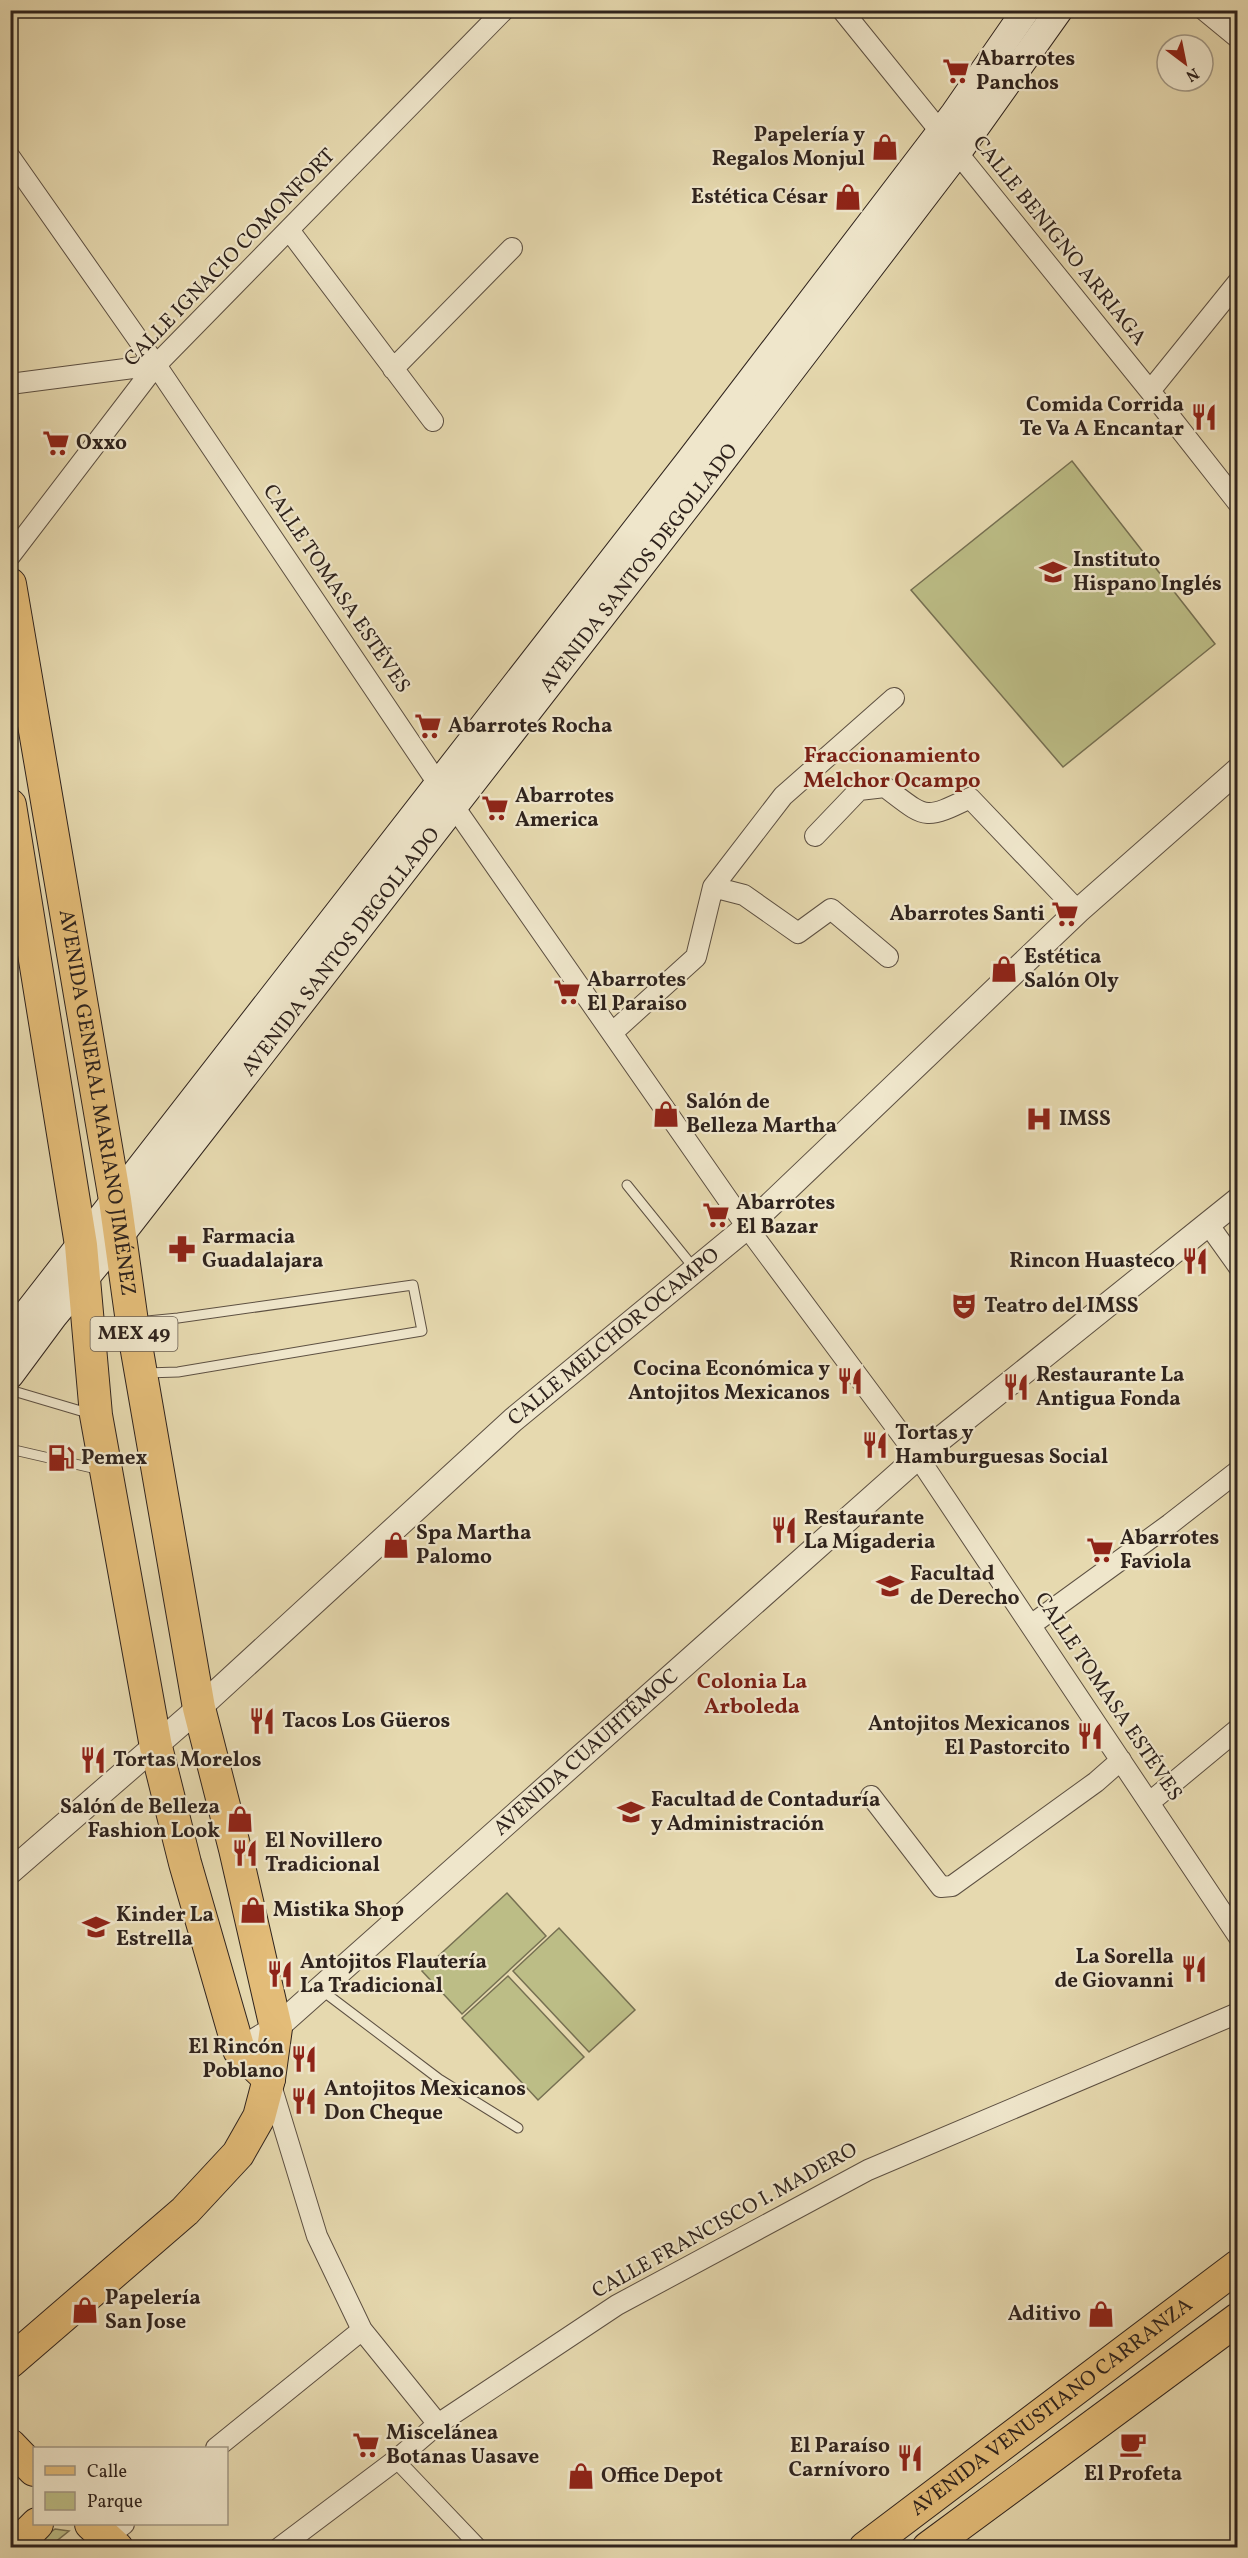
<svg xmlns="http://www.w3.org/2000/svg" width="1248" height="2558" viewBox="0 0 1248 2558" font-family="Vollkorn,serif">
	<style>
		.green { fill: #bcbd86; stroke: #767052; stroke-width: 1.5 }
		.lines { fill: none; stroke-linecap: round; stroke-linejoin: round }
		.service-casing { stroke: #5d5042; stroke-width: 11 }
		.pedestrian-casing { stroke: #5d5042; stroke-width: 17 }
		.minor-casing { stroke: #5d5042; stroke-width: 22 }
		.tertiary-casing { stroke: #5d5042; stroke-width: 26 }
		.secondary-casing { stroke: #2f231d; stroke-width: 29 }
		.primary-casing { stroke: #2f231d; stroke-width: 34 }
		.service { stroke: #efe6cb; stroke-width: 9 }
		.pedestrian { stroke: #efe6cb; stroke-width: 15 }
		.minor { stroke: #efe6cb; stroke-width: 20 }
		.tertiary { stroke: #efe6cb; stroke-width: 24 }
		.secondary { stroke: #efe6cb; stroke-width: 27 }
		.primary { stroke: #e3bc78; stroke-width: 32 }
		.labels { text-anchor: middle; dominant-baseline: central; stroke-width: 4.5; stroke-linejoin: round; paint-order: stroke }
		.shield { fill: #efe6cb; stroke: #695e51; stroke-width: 1.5 }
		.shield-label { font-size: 20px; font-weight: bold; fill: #2f231d }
		.poi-label { font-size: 21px; font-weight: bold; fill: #2f231d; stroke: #efe6cb; text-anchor: start }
		.street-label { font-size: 21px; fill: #2f231d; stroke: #efe6cb }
		.neighbourhood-label { font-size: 22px; font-weight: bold; fill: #7a1f14; stroke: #efe6cb }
	</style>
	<rect width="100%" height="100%" fill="#e6d9af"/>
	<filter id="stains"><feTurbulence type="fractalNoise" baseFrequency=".00333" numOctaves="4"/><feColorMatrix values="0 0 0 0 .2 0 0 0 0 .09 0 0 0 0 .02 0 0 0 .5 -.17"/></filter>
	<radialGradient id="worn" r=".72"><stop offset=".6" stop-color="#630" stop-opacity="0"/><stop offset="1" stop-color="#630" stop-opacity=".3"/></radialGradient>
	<path class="green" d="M 1072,461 L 1215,644 L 1063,767 L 911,590 Z
		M 507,1893 L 546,1936 L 462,2014 L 422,1971 Z
		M 559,1928 L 635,2010 L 589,2052 L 513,1971 Z
		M 508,1976 L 584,2057 L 538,2100 L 462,2018 Z
		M 55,2529 L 69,2531 L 49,2547 L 29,2548 Z"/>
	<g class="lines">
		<defs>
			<path id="service" d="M 627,1185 L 694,1268
				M 137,1322 L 178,1318 L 413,1285 L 422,1331 L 178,1372 L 146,1373
				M 10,1390 L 91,1414
				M 10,1449 L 101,1470
				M 320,1989 L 439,2079 L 518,2128"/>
			<path id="pedestrian" d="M 396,2460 L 480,2548"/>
			<path id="minor" d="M 842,10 L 1150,391 L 1238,503
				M 1204,10 L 1238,38
				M 10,157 L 156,365 L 439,785 L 747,1227 L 918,1457 L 1238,1936
				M 289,230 L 433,421
				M 393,369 L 512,248
				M 10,384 L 156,365
				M 1150,391 L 1238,282
				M 10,556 L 156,365 L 504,10
				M 815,836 L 859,790 L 885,787 C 926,818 923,821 970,798 L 1078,911
				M 713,887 L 744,895 L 798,933 L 831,909 L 888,957
				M 613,1032 L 696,957 L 713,887 L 783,796 L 894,698
				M 1208,1224 L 1238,1266
				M 1031,1625 L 1170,1524 L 1238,1471
				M 871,1796 L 941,1887 L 952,1886 L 1096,1782 L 1121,1760
				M 1150,1802 L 1238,1729
				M 270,2082 L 317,2236 L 362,2330 L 438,2424
				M 216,2448 L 362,2330
				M 107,2537 L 124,2524
				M 279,2548 L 396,2460 L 438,2424 L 617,2305 L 868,2170 L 1238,2013"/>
			<g id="tertiary">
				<path id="s1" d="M 10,1872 L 199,1708 L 513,1420 L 747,1227 L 1078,911 L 1238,770"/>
				<path id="s2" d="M 239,2050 L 276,2028 L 918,1457 L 1238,1200"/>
			</g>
			<g id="secondary">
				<path d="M 10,1335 L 690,460 L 954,114 L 1026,10"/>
				<path id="s3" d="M 10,1375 L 53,1317 L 119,1237 L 703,486 L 958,152 L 1059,10"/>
			</g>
			<g id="primary">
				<path id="s4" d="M 10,584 L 115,1200 L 132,1322 L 199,1708 L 235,1849 L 276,2028 L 269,2079 L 259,2117 L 238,2154 L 185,2211 L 10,2362"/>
				<path d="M 10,805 L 81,1245 L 96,1415 L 156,1747 L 185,1863 L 239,2050 L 269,2079"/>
				<path d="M 10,2445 L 34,2470"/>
				<path d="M 91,2524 L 117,2548"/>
				<path d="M 13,2548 L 37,2524"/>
				<path id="s5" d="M 865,2548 L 1238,2266"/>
				<path d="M 928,2548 L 1238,2319"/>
			</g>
		</defs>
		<use href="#service" class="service-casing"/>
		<use href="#pedestrian" class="pedestrian-casing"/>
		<use href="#minor" class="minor-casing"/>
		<use href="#tertiary" class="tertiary-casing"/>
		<use href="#secondary" class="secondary-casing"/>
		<use href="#primary" class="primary-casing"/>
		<use href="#service" class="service"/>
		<use href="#pedestrian" class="pedestrian"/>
		<use href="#minor" class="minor"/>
		<use href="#tertiary" class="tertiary"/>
		<use href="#secondary" class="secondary"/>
		<use href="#primary" class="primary"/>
	</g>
	<defs>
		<symbol id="supermarket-bare" viewBox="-9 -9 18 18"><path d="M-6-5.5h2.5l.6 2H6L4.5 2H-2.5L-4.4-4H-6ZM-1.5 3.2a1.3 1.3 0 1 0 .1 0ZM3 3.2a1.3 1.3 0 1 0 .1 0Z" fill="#8f2418" stroke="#efe6cb" stroke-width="2.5" paint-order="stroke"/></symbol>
		<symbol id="shop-bare" viewBox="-9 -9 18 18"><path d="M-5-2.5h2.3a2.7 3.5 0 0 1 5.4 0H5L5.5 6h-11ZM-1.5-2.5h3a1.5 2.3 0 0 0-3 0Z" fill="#8f2418" stroke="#efe6cb" stroke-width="2.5" paint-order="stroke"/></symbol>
		<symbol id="restaurant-bare" viewBox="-9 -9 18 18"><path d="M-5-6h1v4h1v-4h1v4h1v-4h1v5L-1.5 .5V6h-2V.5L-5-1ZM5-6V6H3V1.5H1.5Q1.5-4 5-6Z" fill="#8f2418" stroke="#efe6cb" stroke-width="2.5" paint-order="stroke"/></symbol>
		<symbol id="school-bare" viewBox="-9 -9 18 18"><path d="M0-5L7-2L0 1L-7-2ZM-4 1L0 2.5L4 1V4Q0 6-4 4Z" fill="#8f2418" stroke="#efe6cb" stroke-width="2.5" paint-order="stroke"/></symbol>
		<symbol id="hospital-bare" viewBox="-9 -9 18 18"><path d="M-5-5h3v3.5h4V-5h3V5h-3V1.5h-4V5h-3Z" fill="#8f2418" stroke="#efe6cb" stroke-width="2.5" paint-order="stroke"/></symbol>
		<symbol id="pharmacy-bare" viewBox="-9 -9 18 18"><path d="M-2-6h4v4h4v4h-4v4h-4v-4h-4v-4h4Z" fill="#8f2418" stroke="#efe6cb" stroke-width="2.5" paint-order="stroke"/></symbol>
		<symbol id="theatre-bare" viewBox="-9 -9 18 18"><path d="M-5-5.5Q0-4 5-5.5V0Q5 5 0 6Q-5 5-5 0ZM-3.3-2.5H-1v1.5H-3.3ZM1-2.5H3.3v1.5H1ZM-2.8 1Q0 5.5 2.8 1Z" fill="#8f2418" stroke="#efe6cb" stroke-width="2.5" paint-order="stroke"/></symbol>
		<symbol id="fuel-bare" viewBox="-9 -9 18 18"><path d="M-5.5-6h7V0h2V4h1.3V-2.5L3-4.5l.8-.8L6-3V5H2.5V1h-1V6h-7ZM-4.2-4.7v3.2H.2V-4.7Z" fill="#8f2418" stroke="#efe6cb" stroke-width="2.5" paint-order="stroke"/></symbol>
		<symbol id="university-bare" viewBox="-9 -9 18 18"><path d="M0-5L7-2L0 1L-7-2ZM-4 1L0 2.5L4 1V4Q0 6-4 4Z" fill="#8f2418" stroke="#efe6cb" stroke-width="2.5" paint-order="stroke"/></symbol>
		<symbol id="cafe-bare" viewBox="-9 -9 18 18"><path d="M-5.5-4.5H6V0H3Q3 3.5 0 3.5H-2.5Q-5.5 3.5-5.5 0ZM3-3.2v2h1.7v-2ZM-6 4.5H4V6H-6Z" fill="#8f2418" stroke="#efe6cb" stroke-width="2.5" paint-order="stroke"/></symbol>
	</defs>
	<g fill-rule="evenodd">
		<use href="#supermarket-bare" x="937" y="52" width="38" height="38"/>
		<use href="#shop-bare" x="866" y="128" width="38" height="38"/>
		<use href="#shop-bare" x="829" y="178" width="38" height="38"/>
		<use href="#restaurant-bare" x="1185" y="398" width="38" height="38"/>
		<use href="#supermarket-bare" x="37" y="424" width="38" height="38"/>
		<use href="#school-bare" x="1034" y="553" width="38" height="38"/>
		<use href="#supermarket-bare" x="409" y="707" width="38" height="38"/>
		<use href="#supermarket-bare" x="476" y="789" width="38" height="38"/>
		<use href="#supermarket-bare" x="1046" y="895" width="38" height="38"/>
		<use href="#shop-bare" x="985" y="950" width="38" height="38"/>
		<use href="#supermarket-bare" x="548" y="973" width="38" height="38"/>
		<use href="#shop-bare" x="647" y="1095" width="38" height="38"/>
		<use href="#hospital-bare" x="1020" y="1100" width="38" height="38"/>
		<use href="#supermarket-bare" x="697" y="1196" width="38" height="38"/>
		<use href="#pharmacy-bare" x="163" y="1230" width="38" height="38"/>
		<use href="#restaurant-bare" x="1176" y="1242" width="38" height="38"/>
		<use href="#theatre-bare" x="945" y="1287" width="38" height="38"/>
		<use href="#restaurant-bare" x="831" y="1362" width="38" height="38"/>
		<use href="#restaurant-bare" x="997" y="1368" width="38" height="38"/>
		<use href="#restaurant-bare" x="856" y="1426" width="38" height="38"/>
		<use href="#fuel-bare" x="42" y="1439" width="38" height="38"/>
		<use href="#restaurant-bare" x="765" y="1511" width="38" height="38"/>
		<use href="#shop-bare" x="377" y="1526" width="38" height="38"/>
		<use href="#supermarket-bare" x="1081" y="1531" width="38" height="38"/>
		<use href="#university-bare" x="871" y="1567" width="38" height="38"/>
		<use href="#restaurant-bare" x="243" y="1702" width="38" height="38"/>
		<use href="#restaurant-bare" x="1071" y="1717" width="38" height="38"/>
		<use href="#restaurant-bare" x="74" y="1741" width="38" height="38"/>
		<use href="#school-bare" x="612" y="1793" width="38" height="38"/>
		<use href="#shop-bare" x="221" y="1800" width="38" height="38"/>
		<use href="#restaurant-bare" x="226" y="1834" width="38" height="38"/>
		<use href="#shop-bare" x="234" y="1891" width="38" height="38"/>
		<use href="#school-bare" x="77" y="1908" width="38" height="38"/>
		<use href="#restaurant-bare" x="1175" y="1950" width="38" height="38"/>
		<use href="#restaurant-bare" x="261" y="1955" width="38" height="38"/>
		<use href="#restaurant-bare" x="285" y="2040" width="38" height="38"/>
		<use href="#restaurant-bare" x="285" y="2082" width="38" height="38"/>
		<use href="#shop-bare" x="66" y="2291" width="38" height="38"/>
		<use href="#shop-bare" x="1082" y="2295" width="38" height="38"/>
		<use href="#cafe-bare" x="1114" y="2425" width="38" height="38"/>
		<use href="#supermarket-bare" x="347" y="2426" width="38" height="38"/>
		<use href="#restaurant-bare" x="891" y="2439" width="38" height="38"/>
		<use href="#shop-bare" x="562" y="2457" width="38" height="38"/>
	</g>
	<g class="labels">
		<rect class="shield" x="90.5" y="1317" width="87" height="34" rx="4.5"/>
		<g class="shield-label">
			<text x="134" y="1334">MEX 49</text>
		</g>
		<g class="poi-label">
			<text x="976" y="59">Abarrotes<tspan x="976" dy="24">Panchos</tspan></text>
			<text x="865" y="135" text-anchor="end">Papelería y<tspan x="865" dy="24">Regalos Monjul</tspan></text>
			<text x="828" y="197" text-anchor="end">Estética César</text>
			<text x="1184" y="405" text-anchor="end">Comida Corrida<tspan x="1184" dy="24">Te Va A Encantar</tspan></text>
			<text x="76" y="443">Oxxo</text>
			<text x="1073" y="560">Instituto<tspan x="1073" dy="24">Hispano Inglés</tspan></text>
			<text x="448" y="726">Abarrotes Rocha</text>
			<text x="515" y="796">Abarrotes<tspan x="515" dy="24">America</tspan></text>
			<text x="1045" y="914" text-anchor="end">Abarrotes Santi</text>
			<text x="1024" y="957">Estética<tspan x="1024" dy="24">Salón Oly</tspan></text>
			<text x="587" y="980">Abarrotes<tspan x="587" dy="24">El Paraiso</tspan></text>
			<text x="686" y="1102">Salón de<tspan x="686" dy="24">Belleza Martha</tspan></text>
			<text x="1059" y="1119">IMSS</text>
			<text x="736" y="1203">Abarrotes<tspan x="736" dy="24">El Bazar</tspan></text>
			<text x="202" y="1237">Farmacia<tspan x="202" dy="24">Guadalajara</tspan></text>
			<text x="1175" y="1261" text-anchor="end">Rincon Huasteco</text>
			<text x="984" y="1306">Teatro del IMSS</text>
			<text x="830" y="1369" text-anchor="end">Cocina Económica y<tspan x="830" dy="24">Antojitos Mexicanos</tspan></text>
			<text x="1036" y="1375">Restaurante La<tspan x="1036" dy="24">Antigua Fonda</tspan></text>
			<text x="895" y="1433">Tortas y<tspan x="895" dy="24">Hamburguesas Social</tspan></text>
			<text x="81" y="1458">Pemex</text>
			<text x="804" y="1518">Restaurante<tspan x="804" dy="24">La Migaderia</tspan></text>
			<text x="416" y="1533">Spa Martha<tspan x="416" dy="24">Palomo</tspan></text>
			<text x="1120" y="1538">Abarrotes<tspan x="1120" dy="24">Faviola</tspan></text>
			<text x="910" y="1574">Facultad<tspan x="910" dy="24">de Derecho</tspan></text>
			<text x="282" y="1721">Tacos Los Güeros</text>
			<text x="1070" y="1724" text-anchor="end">Antojitos Mexicanos<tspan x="1070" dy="24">El Pastorcito</tspan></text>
			<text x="113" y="1760">Tortas Morelos</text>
			<text x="651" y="1800">Facultad de Contaduría<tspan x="651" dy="24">y Administración</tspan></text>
			<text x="220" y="1807" text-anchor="end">Salón de Belleza<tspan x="220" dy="24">Fashion Look</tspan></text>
			<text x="265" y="1841">El Novillero<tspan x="265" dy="24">Tradicional</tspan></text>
			<text x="273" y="1910">Mistika Shop</text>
			<text x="116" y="1915">Kinder La<tspan x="116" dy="24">Estrella</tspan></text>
			<text x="1174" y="1957" text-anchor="end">La Sorella<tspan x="1174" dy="24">de Giovanni</tspan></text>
			<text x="300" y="1962">Antojitos Flautería<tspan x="300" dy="24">La Tradicional</tspan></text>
			<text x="284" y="2047" text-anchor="end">El Rincón<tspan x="284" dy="24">Poblano</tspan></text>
			<text x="324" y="2089">Antojitos Mexicanos<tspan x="324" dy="24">Don Cheque</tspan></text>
			<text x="105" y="2298">Papelería<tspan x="105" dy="24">San Jose</tspan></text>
			<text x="1081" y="2314" text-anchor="end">Aditivo</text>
			<text x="386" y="2433">Miscelánea<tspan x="386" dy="24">Botanas Uasave</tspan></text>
			<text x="890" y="2446" text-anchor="end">El Paraíso<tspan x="890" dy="24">Carnívoro</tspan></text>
			<text x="1133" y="2474" text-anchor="middle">El Profeta</text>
			<text x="601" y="2476">Office Depot</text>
		</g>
		<g class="street-label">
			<text transform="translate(1059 241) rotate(51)">CALLE BENIGNO ARRIAGA</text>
			<text transform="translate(230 258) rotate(-46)">CALLE IGNACIO COMONFORT</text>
			<text stroke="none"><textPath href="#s3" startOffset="1023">AVENIDA SANTOS DEGOLLADO</textPath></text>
			<text transform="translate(336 589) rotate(56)">CALLE TOMASA ESTÉVES</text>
			<text stroke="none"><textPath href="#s3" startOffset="537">AVENIDA SANTOS DEGOLLADO</textPath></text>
			<text stroke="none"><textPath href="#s4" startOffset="526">AVENIDA GENERAL MARIANO JIMÉNEZ</textPath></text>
			<text stroke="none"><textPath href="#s1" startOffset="807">CALLE MELCHOR OCAMPO</textPath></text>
			<text transform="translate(1108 1697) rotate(56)">CALLE TOMASA ESTÉVES</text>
			<text stroke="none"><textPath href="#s2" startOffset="458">AVENIDA CUAUHTÉMOC</textPath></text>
			<text transform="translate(725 2221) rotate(-29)">CALLE FRANCISCO I. MADERO</text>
			<text stroke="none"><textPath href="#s5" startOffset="234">AVENIDA VENUSTIANO CARRANZA</textPath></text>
		</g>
		<g class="neighbourhood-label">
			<text x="892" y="756">Fraccionamiento<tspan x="892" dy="25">Melchor Ocampo</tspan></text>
			<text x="752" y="1682">Colonia La<tspan x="752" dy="25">Arboleda</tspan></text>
		</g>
	</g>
	<rect width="1248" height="2558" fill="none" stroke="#e6d9af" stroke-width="36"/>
	<rect x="12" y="12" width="1224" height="2534" fill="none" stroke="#2f231d" stroke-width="3"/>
	<rect x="18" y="18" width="1212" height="2522" fill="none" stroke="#2f231d" stroke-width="1.5"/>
	<rect x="33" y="2447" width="195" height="78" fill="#efe6cb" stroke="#a29885" stroke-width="1.5"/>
	<rect x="45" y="2466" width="30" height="9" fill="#e3bc78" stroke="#a29885" stroke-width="1.5"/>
	<text x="87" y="2477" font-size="18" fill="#2f231d">Calle</text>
	<rect x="45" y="2492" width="30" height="18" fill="#bcbd86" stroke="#a29885" stroke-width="1.5"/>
	<text x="87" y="2507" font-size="18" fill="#2f231d">Parque</text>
	<g transform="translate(1185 63) rotate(148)"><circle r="28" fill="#efe6cb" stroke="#a29885" stroke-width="1.5"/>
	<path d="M0-4.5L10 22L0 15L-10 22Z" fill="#8f2418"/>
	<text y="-9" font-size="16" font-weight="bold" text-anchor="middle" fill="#2f231d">N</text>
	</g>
	<rect width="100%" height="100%" filter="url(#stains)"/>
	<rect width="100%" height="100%" fill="url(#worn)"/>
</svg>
